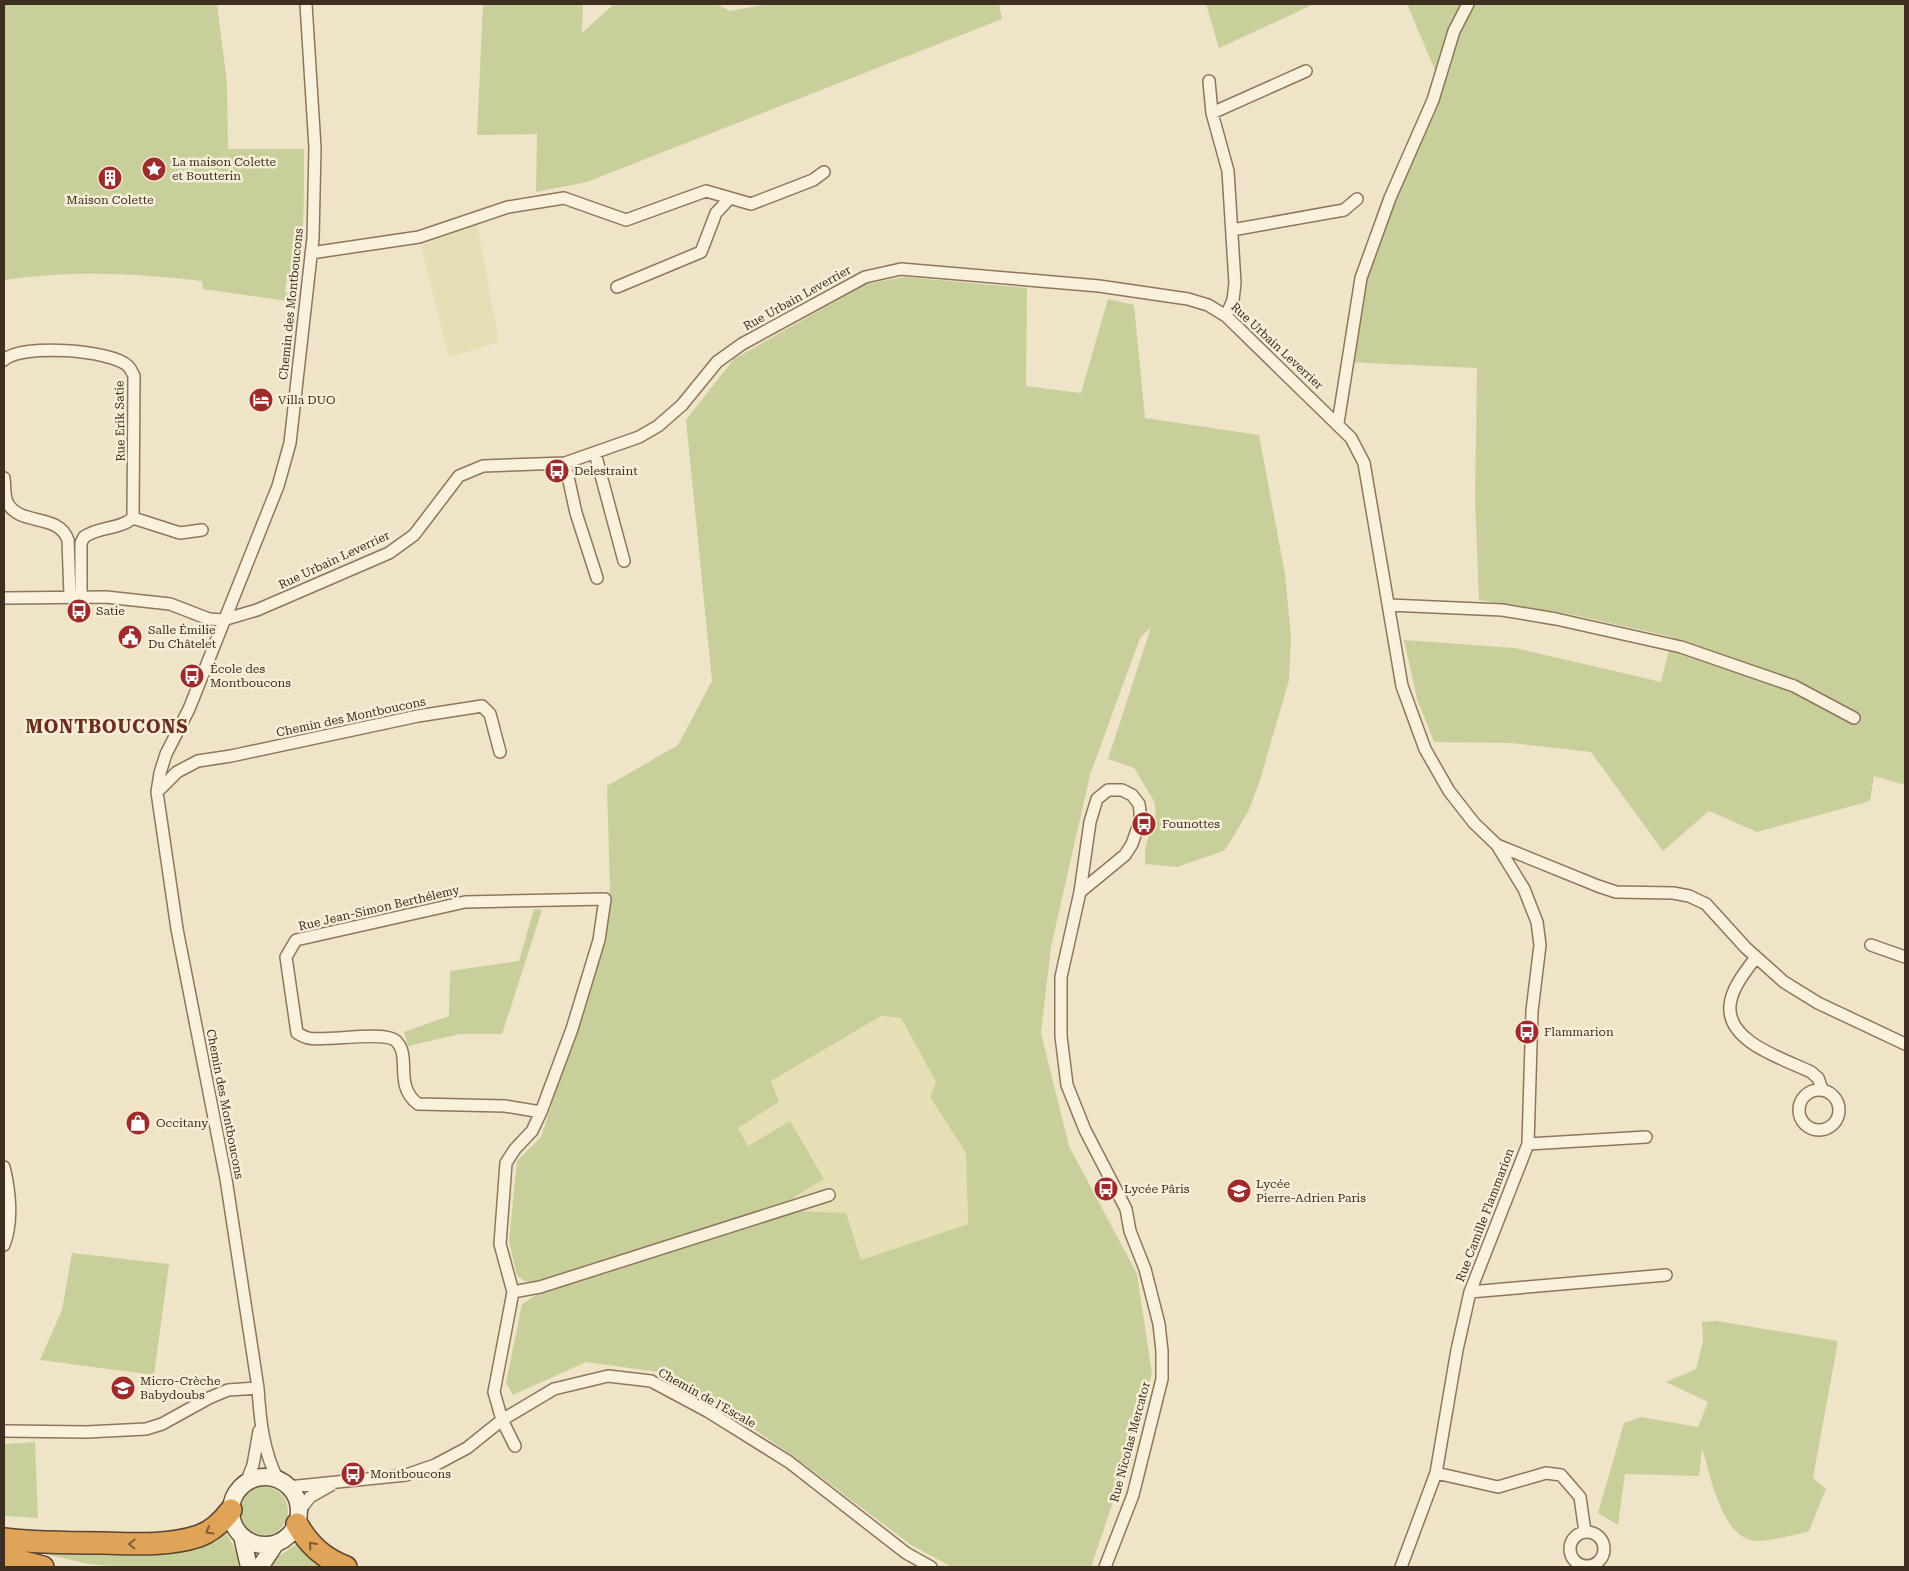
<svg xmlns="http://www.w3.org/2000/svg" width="1909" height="1571" viewBox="0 0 1909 1571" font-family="'Roboto Serif',serif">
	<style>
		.farmland { fill: #e6deb5 }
		.green { fill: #c9cf9b }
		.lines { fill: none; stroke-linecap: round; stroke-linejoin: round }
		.street-casing { stroke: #8d765c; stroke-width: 14 }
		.secondary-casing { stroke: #6f573f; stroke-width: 19 }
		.highway-casing { stroke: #5b4430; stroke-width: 24 }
		.street { stroke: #faf1dc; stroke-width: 11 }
		.secondary { stroke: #faf1dc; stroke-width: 16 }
		.highway { stroke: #e0a458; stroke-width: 21 }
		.oneway { stroke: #7e5d36 }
		.labels { text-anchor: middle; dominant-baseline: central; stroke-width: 5; stroke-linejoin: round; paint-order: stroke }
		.poi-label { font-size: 12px; fill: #3d2e20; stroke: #f7eed8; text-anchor: start }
		.street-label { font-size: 12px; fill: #3d2e20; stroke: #f7eed8 }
		.district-label { font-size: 18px; font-weight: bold; letter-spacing: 1px; fill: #6b2e1e; stroke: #f7eed8 }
	</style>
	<rect width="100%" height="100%" fill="#f0e4c8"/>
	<path class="farmland" d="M 477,224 L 499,342 L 449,357 L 421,245 Z
		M 881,1016 L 901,1018 L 936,1082 L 930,1097 L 966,1153 L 968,1225 L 861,1260 L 796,1211 L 790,1121 L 748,1146 L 738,1128 L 779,1102 L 771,1081 Z"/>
	<path class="green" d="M 4,4 L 217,4 L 227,83 L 228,149 L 304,149 C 304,193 305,236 297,280 L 286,282 L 285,292 L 295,295 L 294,302 L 203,289 L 202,281 C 136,273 70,270 4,280 Z
		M 483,4 L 583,4 L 582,33 L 614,4 L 717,4 L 730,11 L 766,4 L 999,4 L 1002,19 L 587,182 L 536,192 L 537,134 L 477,135 Z
		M 1206,4 L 1314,4 L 1219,48 Z
		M 1407,4 L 1905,4 L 1905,785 L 1874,776 L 1870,801 L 1757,832 L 1709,811 L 1663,851 L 1591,752 L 1511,743 L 1434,742 L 1417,699 L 1404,640 L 1515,648 L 1661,682 L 1672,637 L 1574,615 L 1479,600 L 1475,499 L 1477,368 L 1346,362 L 1354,284 L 1377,214 L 1432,93 L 1435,70 Z
		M 905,277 L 1027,288 L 1026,386 L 1081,393 L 1108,299 L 1134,305 L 1145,418 L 1259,435 L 1285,574 L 1291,637 L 1289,680 L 1260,780 L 1249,810 L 1227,847 L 1223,851 L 1177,867 L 1145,864 L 1145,848 L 1156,813 L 1154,801 L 1134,768 L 1108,759 L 1151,627 L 1140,638 L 1090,775 L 1051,947 L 1041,1033 L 1069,1146 L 1137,1274 L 1152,1373 L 1137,1431 L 1091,1567 L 952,1567 L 911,1545 L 793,1456 L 732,1414 L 658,1372 L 586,1362 L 513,1395 L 506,1383 L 522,1304 L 541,1292 L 796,1211 L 846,1213 L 861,1260 L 968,1224 L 966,1153 L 930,1097 L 936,1082 L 901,1018 L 881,1016 L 771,1081 L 779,1102 L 738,1128 L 748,1146 L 790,1121 L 824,1179 L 794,1197 L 794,1201 L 536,1283 L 525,1281 L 517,1276 L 509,1241 L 517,1161 L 541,1137 L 602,948 L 610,889 L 607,786 L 678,745 L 712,681 L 686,420 L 734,359 L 866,284 Z
		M 534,909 L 542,910 L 502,1034 L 460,1034 L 408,1046 L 404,1032 L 449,1016 L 450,971 L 519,961 Z
		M 72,1253 L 169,1264 L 154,1375 L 40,1360 L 62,1310 Z
		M 1717,1321 L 1838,1341 L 1813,1478 L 1826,1489 L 1809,1531 C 1793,1535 1776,1540 1759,1541 C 1722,1543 1711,1475 1702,1449 L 1699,1476 L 1625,1474 L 1618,1525 L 1598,1513 L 1624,1423 L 1641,1417 L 1698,1427 L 1708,1402 L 1666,1382 L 1696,1369 L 1703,1341 L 1702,1322 Z
		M 35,1442 L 38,1518 L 4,1516 L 4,1444 Z
		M240 1511a24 24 0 1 1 48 0a24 24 0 1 1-48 0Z
		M 225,1531 L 238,1554 L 238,1567 L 122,1567 L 89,1564 L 35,1552 Z
		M 301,1541 L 327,1567 L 268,1567 L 272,1561 Z"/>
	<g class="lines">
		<defs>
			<path id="street" d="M 1209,81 L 1212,113 L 1228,171 L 1235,283 L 1233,300 L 1226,316
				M 1212,113 L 1306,71
				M 1232,230 L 1344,210 L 1357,199
				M 311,253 L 419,237 L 508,207 L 564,198 L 626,220 L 706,191 L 751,204 L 813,180 L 824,172
				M 617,287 L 701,252 L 716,213 L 730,198
				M 4,360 C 22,343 111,350 128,366 C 131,369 132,372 134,376 L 133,518 L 180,533 L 202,530
				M 1338,423 L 1361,278 L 1390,198 L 1433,100 L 1454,31 L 1468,4
				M 595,453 L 624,561
				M 565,463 L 576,513 L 597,578
				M 4,478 C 5,485 4,495 7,502 C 19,527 58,512 68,540 L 70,596
				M 81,596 L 81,543 L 84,537 C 99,526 119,530 133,518
				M 4,598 L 106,597 L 170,604 L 209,619 L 223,620 L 257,610 L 389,553 L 414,535 L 459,476 L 483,466 L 565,463 L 639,437 L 658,426 L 682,405 L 717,362 L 742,344 L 865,277 L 901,269 L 1099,286 L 1188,299 L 1208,305 L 1226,316 L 1351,438 L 1364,463 L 1402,686 L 1425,749 L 1449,791 L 1474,823 L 1497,845 L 1598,886 L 1616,892 L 1673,893 L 1689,896 L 1706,904 L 1746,948 L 1784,982 L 1818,1003 L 1905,1044
				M 1389,605 L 1502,610 L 1556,619 L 1681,647 L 1794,686 L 1854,718
				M 157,792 L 177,772 L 198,761 L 231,756 L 418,716 L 482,706 L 490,714 L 500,752
				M 1080,892 L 1125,855 L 1132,844 L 1140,821 L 1140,811 L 1139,804 L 1132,795 L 1122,790 L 1108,790 L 1097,799 L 1090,822 L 1080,892 L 1061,977 L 1061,1036 L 1067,1085 L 1085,1130 L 1126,1209 L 1130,1231 L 1145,1269 L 1159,1324 L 1162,1351 L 1162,1379 L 1133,1495 L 1105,1567
				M 1871,945 L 1905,957
				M 1756,957 C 1746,971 1732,987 1730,1005 C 1726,1042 1784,1059 1811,1072 L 1818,1078 L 1822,1089
				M1799 1110a20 20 0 1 1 40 0a20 20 0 1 1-40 0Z
				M 1528,1144 L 1646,1137
				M 4,1167 C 10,1191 13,1222 4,1245
				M 513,1292 L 540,1287 L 829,1195
				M 1470,1292 L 1666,1275
				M 4,1431 L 87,1432 L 146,1429 L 162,1424 L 209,1398 L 228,1390 L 258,1388
				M 515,1446 L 502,1420 L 494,1392 L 513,1292 L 500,1244 L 506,1163 L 515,1149 L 532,1131 L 541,1112 L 572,1029 L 599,940 L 605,899 L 465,902 L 296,940 L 286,957 L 297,1033 C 301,1035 304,1037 308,1038 C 325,1042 385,1030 396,1041 C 412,1056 393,1085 418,1104 L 505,1106 L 541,1112
				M 1436,1473 L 1498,1487 L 1546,1473 L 1561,1475 L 1580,1497 L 1585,1532
				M 278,1480 C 263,1451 260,1420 258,1388 L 226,1179 L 177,929 L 157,792 L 160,773 L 166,754 L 189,709 L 278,486 L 290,443 L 313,238 L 315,148 L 306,4
				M 246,1483 L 253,1465 L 259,1431
				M 288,1487 L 406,1475 L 435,1465 L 467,1448 L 502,1420 L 554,1389 L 608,1376 L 651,1381 L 709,1412 L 789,1462 L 906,1553 L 931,1567
				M 299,1511 L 310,1497 L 331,1485
				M1570 1549a17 17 0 1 1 34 0a17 17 0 1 1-34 0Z
				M 1401,1567 L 1436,1473 L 1457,1350 L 1470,1292 L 1528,1144 L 1532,1011 L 1540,945 L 1537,922 L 1524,889 L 1497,845"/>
			<path id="secondary" d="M231 1511a34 34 0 1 1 68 0a34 34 0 1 1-68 0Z
				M 242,1536 L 249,1567
				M 260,1567 L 276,1543"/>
			<path id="highway" d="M 297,1524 C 309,1545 323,1558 346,1567
				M 4,1539 C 37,1543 70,1543 103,1543 C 135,1544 169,1546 199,1536 C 213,1531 222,1522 231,1510
				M 4,1557 L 43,1567"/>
		</defs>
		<use href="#street" class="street-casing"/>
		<use href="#secondary" class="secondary-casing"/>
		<use href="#highway" class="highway-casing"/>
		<use href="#street" class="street"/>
		<use href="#secondary" class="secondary"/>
		<use href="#highway" class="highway"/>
	</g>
	<defs><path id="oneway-chevron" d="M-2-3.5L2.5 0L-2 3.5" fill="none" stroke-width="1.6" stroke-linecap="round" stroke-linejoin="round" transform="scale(1.25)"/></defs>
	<g class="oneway">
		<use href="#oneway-chevron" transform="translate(209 1531) rotate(150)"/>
		<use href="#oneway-chevron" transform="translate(132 1544) rotate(-179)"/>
		<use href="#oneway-chevron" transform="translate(312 1545) rotate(-132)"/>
	</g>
	<defs>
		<symbol id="sight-disc" viewBox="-11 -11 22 22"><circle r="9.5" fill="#9e2a2b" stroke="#f7eed8"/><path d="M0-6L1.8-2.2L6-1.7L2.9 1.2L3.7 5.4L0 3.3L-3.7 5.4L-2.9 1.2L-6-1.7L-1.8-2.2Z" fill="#fff"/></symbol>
		<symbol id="building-disc" viewBox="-11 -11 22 22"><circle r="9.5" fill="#9e2a2b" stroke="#f7eed8"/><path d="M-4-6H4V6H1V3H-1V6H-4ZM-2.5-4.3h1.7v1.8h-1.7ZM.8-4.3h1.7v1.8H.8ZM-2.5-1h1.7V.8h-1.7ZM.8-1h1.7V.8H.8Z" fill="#fff"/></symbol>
		<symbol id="hotel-disc" viewBox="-11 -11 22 22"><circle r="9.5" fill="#9e2a2b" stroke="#f7eed8"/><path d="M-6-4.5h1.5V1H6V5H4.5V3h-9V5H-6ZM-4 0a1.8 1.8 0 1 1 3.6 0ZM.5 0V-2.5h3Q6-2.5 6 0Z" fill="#fff"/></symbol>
		<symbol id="bus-disc" viewBox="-11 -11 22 22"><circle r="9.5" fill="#9e2a2b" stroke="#f7eed8"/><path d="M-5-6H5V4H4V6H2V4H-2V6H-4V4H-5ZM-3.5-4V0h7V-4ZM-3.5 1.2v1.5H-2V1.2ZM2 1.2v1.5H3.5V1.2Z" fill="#fff"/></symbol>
		<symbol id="civic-disc" viewBox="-11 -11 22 22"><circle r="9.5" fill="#9e2a2b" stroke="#f7eed8"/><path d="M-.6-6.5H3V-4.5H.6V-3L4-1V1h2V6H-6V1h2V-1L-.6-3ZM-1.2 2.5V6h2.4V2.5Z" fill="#fff"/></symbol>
		<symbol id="shop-disc" viewBox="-11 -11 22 22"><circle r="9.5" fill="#9e2a2b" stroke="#f7eed8"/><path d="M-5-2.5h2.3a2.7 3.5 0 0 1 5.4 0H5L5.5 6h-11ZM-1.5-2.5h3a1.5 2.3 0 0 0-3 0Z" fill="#fff"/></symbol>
		<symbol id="school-disc" viewBox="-11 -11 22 22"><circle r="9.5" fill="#9e2a2b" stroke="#f7eed8"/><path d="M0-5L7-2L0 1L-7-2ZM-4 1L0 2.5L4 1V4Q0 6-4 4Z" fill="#fff"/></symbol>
	</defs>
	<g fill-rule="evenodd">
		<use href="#sight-disc" x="140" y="155" width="28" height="28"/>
		<use href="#building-disc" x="96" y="164" width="28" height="28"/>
		<use href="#hotel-disc" x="247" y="386" width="28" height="28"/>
		<use href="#bus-disc" x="543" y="457" width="28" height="28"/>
		<use href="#bus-disc" x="65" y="597" width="28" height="28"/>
		<use href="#civic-disc" x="116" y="623" width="28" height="28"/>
		<use href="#bus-disc" x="178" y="662" width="28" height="28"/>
		<use href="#bus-disc" x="1130" y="810" width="28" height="28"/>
		<use href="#bus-disc" x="1513" y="1018" width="28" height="28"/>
		<use href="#shop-disc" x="124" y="1109" width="28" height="28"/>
		<use href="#bus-disc" x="1092" y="1175" width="28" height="28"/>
		<use href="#school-disc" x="1225" y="1177" width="28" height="28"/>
		<use href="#school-disc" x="109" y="1374" width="28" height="28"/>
		<use href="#bus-disc" x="339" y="1460" width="28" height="28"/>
	</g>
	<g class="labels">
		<g class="poi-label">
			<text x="172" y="162">La maison Colette<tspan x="172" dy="14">et Boutterin</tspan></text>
			<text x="110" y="200" text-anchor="middle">Maison Colette</text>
			<text x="278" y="400">Villa DUO</text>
			<text x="574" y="471">Delestraint</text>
			<text x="96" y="611">Satie</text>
			<text x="148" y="630">Salle Émilie<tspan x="148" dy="14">Du Châtelet</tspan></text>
			<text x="210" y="669">École des<tspan x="210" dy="14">Montboucons</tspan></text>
			<text x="1162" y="824">Founottes</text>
			<text x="1544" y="1032">Flammarion</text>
			<text x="156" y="1123">Occitany</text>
			<text x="1256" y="1184">Lycée<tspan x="1256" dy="14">Pierre-Adrien Paris</tspan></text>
			<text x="1124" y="1189">Lycée Pâris</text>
			<text x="140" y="1381">Micro-Crèche<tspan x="140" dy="14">Babydoubs</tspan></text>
			<text x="370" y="1474">Montboucons</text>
		</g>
		<g class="street-label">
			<text transform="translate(797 298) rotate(-29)">Rue Urbain Leverrier</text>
			<text transform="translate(291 304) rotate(-84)">Chemin des Montboucons</text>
			<text transform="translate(1277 346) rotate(43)">Rue Urbain Leverrier</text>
			<text transform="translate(120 421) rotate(-91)">Rue Erik Satie</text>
			<text transform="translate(334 560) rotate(-25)">Rue Urbain Leverrier</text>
			<text transform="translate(351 717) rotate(-12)">Chemin des Montboucons</text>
			<text transform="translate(379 908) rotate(-13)">Rue Jean-Simon Berthélemy</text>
			<text transform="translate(225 1104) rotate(79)">Chemin des Montboucons</text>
			<text transform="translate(1485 1215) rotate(-69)">Rue Camille Flammarion</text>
			<text transform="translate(707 1398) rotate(29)">Chemin de l'Escale</text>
			<text transform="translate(1130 1442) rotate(-75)">Rue Nicolas Mercator</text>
		</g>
		<g class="district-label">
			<text x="107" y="726">MONTBOUCONS</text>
		</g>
	</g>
	<rect width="1909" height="1571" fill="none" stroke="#3d2e20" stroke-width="10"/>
</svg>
